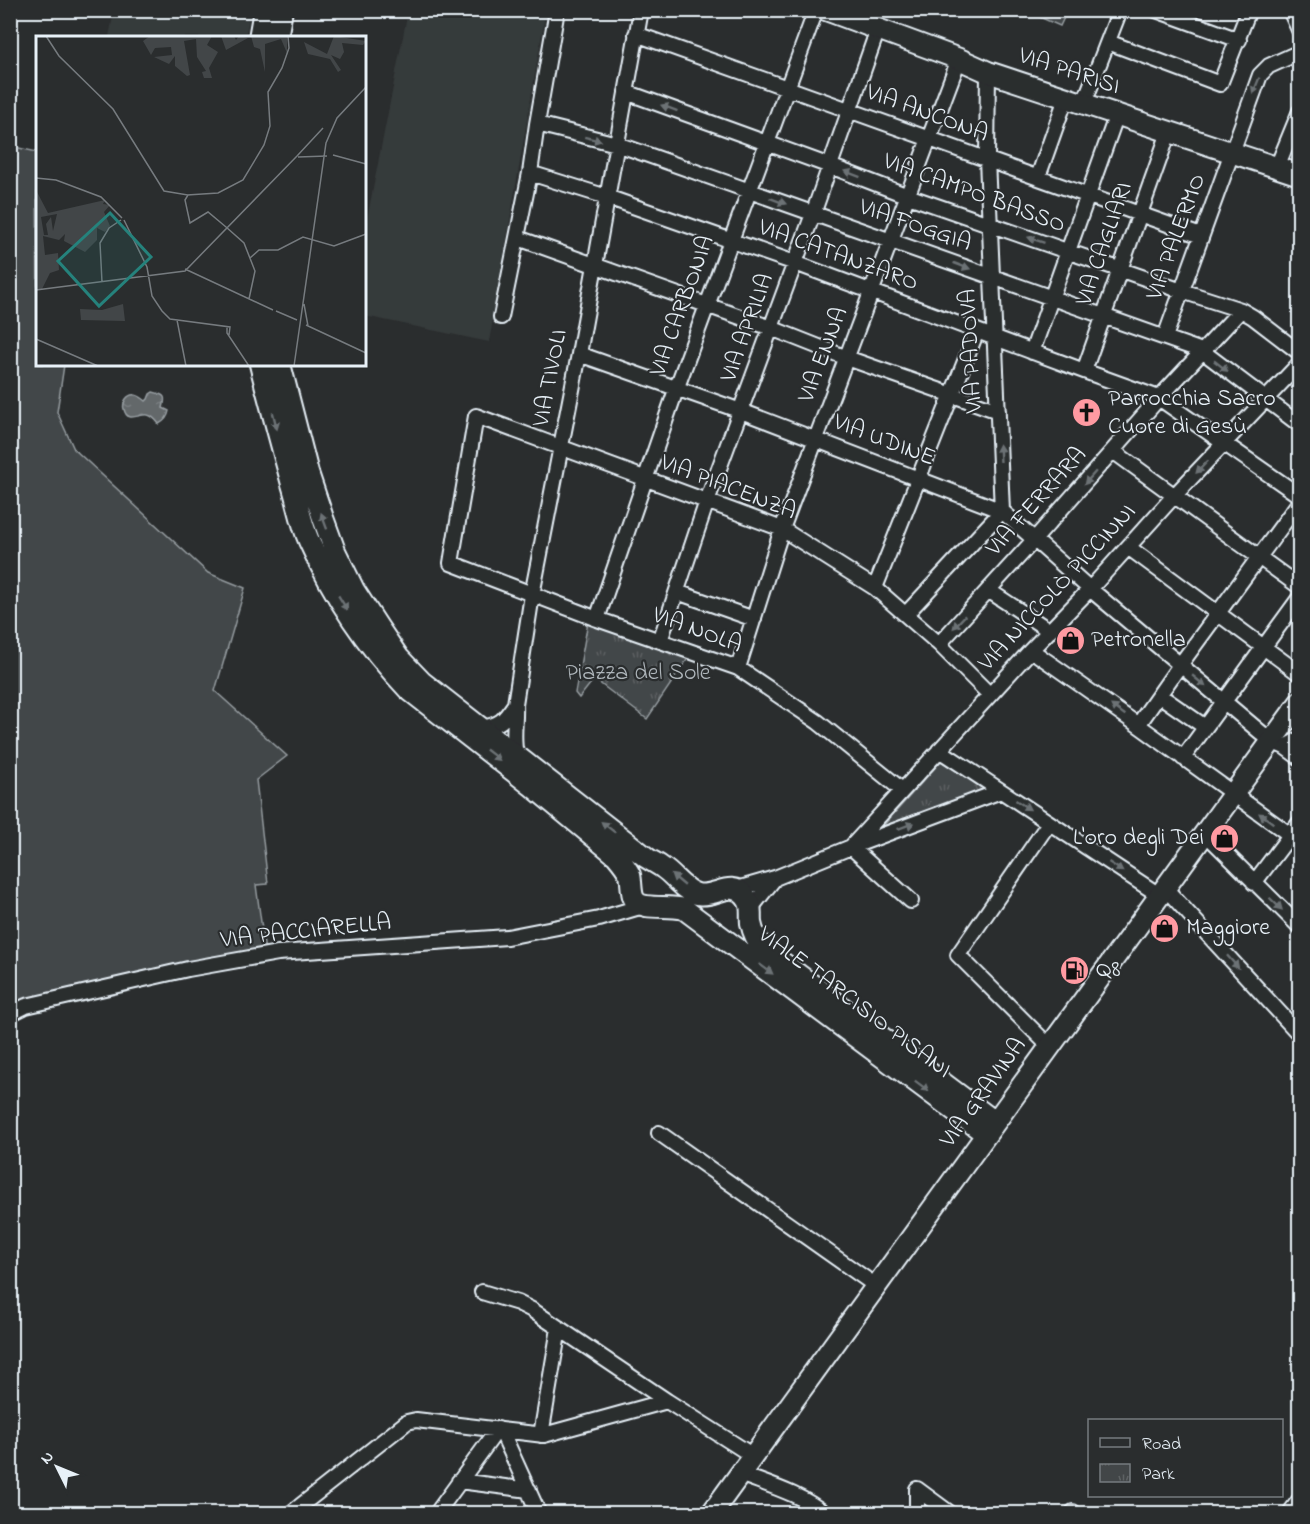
<svg xmlns="http://www.w3.org/2000/svg" width="1310" height="1524" viewBox="0 0 1310 1524" font-family="'Indie Flower',sans-serif">
	<style>
		.built { fill: #363a3b }
		.grass { fill: #424648; stroke: #959ca0; stroke-width: 1.5 }
		.park { fill: url(#park-tufts); stroke: #959ca0; stroke-width: 1.5 }
		.water { fill: url(#water-ripples); stroke: #989fa3; stroke-width: 1.5 }
		.lines { fill: none; stroke-linecap: round; stroke-linejoin: round }
		.street-casing { stroke: #e8f1f8; stroke-width: 18 }
		.secondary-casing { stroke: #e8f1f8; stroke-width: 24 }
		.street { stroke: #2a2d2e; stroke-width: 14 }
		.secondary { stroke: #2a2d2e; stroke-width: 20 }
		.oneway { fill: #6c7275 }
		.labels { text-anchor: middle; dominant-baseline: central; stroke-width: 4.5; stroke-linejoin: round; paint-order: stroke }
		.street-label { font-size: 24px; fill: #e8f1f8; stroke: #2a2d2e }
		.poi-label { font-size: 24px; fill: #e8f1f8; stroke: #2a2d2e; text-anchor: start }
		.park-label { font-size: 24px; fill: #aeb5ba; stroke: #2a2d2e }
		.inset-road { fill: none; stroke: #767b7f; stroke-width: 1.5 }
		.view { fill: #25827c; fill-opacity: 0.15; stroke: #25827c; stroke-width: 3 }
		.inset-edge { fill: none; stroke: #e8f1f8; stroke-width: 3 }
	</style>
	<defs>
		<pattern id="park-tufts" width="24" height="20" patternUnits="userSpaceOnUse" patternTransform="scale(1.5)"><rect width="24" height="20" fill="#424648"/><path d="M3 7l-1-3M5 7V3M7 7l1-3M15 17l-1-3M17 17v-4M19 17l1-3" fill="none" stroke="#5d6163"/></pattern>
		<pattern id="water-ripples" width="26" height="14" patternUnits="userSpaceOnUse" patternTransform="scale(1.5)"><rect width="26" height="14" fill="#63686b"/><path d="M2 4q2-2 4 0t4 0M15 11q2-2 4 0t4 0" fill="none" stroke="#797e81"/></pattern>
	</defs>
	<rect width="100%" height="100%" fill="#2a2d2e"/>
	<filter id="ink" filterUnits="userSpaceOnUse"><feTurbulence type="fractalNoise" baseFrequency=".0167" numOctaves="2"/><feDisplacementMap in="SourceGraphic" scale="12" xChannelSelector="R" yChannelSelector="G"/><feConvolveMatrix kernelMatrix="1 2 1 2 8 2 1 2 1" color-interpolation-filters="sRGB"/></filter>
	<g filter="url(#ink)">
		<path class="built" d="M 114,11 L 114,10 L 251,11 L 245,37 L 109,37 Z
			M 408,11 L 546,11 L 489,342 L 365,316 L 365,229 Z"/>
		<path class="grass" d="M 10,146 L 37,152 L 38,364 L 64,365 L 57,412 L 74,449 L 208,573 L 245,588 L 215,691 L 287,756 L 256,780 L 268,884 L 256,885 L 265,952 L 204,958 L 19,1005 L 10,1010 Z"/>
		<path class="park" d="M 1026,11 L 1067,11 L 1060,26 Z
			M 588,622 L 689,657 L 647,719 L 594,679 L 579,698 L 575,693 Z
			M 941,761 L 989,789 L 883,826 Z"/>
		<path class="water" d="M 153,392 C 166,395 166,397 163,408 L 169,411 C 168,417 165,421 159,424 C 156,420 153,416 148,415 C 140,413 127,424 124,409 C 123,406 124,402 126,399 C 132,391 140,396 146,401 L 148,399 L 150,394 Z"/>
		<g class="lines">
			<defs>
				<path id="street" d="M 1156,10 L 1239,40
					M 1290,10 L 1300,32
					M 636,34 L 1201,236
					M 1108,42 L 1220,84 L 1249,10
					M 988,72 L 987,159 L 1002,511
					M 626,92 L 830,166 L 908,196 L 1182,291 L 1241,310 L 1253,317 L 1300,353
					M 1084,103 L 1120,10
					M 537,124 L 617,144 L 1202,351 L 1300,425
					M 1277,167 L 1300,111
					M 530,173 L 607,197 L 795,263 L 1084,371 L 1159,398 L 1300,496
					M 1038,177 L 1066,98
					M 518,238 L 771,328 L 847,358 L 998,411
					M 501,317 L 530,173 L 537,124 L 557,10
					M 1165,337 L 1260,75 L 1269,66 L 1300,52
					M 1032,352 L 1117,114
					M 579,354 L 741,411 L 1002,511 L 1090,589 L 1271,741 L 1285,747 L 1300,739
					M 1084,371 L 1169,132
					M 1113,451 L 1300,587
					M 1128,547 L 1300,674
					M 875,588 L 977,331
					M 988,590 L 1050,631
					M 677,592 L 754,619
					M 906,614 L 1002,511
					M 597,619 L 677,387 L 816,10
					M 660,641 L 707,501 L 813,214 L 878,29
					M 939,644 L 1034,540 L 1159,398 L 1241,310
					M 1031,650 L 1138,725 L 1300,842
					M 738,668 L 782,529 L 959,59
					M 1159,695 L 1205,727
					M 1138,725 L 1180,665 L 1300,501
					M 481,728 C 501,725 504,720 515,704
					M 1285,747 L 1300,758
					M 939,750 L 1159,895
					M 516,755 C 512,738 516,722 515,704 L 532,595 L 579,354 L 641,10
					M 1183,758 L 1300,597
					M 902,790 L 818,722 L 738,668 L 597,619 L 451,563 L 476,416 L 782,529 L 875,588 L 939,644 L 990,695
					M 1205,833 L 1300,927
					M 851,847 L 1031,650 L 1090,589 L 1174,496 L 1300,363
					M 851,847 L 911,901
					M 1254,883 L 1300,822
					M 1165,888 L 1300,1035
					M 737,889 L 775,878 L 851,847 L 1001,791
					M 751,908 L 775,878
					M 10,1014 L 26,1006 L 188,969 L 278,953 L 507,937 L 599,919 L 643,906
					M 1049,1046 L 958,955 L 1049,823
					M 659,1133 L 876,1286
					M 482,1292 L 518,1303 L 532,1310 L 667,1401 L 753,1456
					M 501,1430 L 539,1514
					M 541,1435 L 559,1328
					M 740,1474 C 768,1485 801,1494 825,1514
					M 459,1481 L 529,1490
					M 917,1489 L 951,1514
					M 290,1514 L 407,1422 L 416,1420 L 544,1435 L 667,1401
					M 436,1514 L 498,1429
					M 917,1514 L 917,1489
					M 1071,1514 L 1073,1512
					M 1289,1514 L 1300,1499"/>
				<path id="secondary" d="M 826,10 L 959,59 L 988,72 L 1300,175
					M 259,38 L 264,10
					M 277,38 L 282,10
					M 260,364 C 270,404 281,444 292,484 C 298,503 301,523 309,541 C 333,595 367,646 408,689 L 531,785 L 616,855 C 621,861 627,868 630,875 C 633,887 628,904 646,906 C 659,908 671,906 684,909 L 986,1134
					M 280,364 L 308,473 L 323,518 L 335,551 L 354,590 L 378,627 L 399,658 L 422,682 L 647,858 C 653,862 658,864 663,868 C 674,875 684,891 697,894 C 716,898 730,879 745,896 C 753,905 750,913 751,923 C 753,933 757,941 763,948 L 995,1122
					M 711,1514 L 1300,702"/>
			</defs>
			<use href="#street" class="street-casing"/>
			<use href="#secondary" class="secondary-casing"/>
			<use href="#street" class="street"/>
			<use href="#secondary" class="secondary"/>
		</g>
		<defs><path id="oneway-solid" d="M-6-.8H1V-3.2L6.5 0L1 3.2V.8H-6Z" transform="scale(1.5)"/></defs>
		<g class="oneway">
			<use href="#oneway-solid" transform="translate(1256 86) rotate(112)"/>
			<use href="#oneway-solid" transform="translate(669 108) rotate(-160)"/>
			<use href="#oneway-solid" transform="translate(593 139) rotate(14)"/>
			<use href="#oneway-solid" transform="translate(852 174) rotate(-159)"/>
			<use href="#oneway-solid" transform="translate(778 201) rotate(20)"/>
			<use href="#oneway-solid" transform="translate(1036 240) rotate(-161)"/>
			<use href="#oneway-solid" transform="translate(962 266) rotate(20)"/>
			<use href="#oneway-solid" transform="translate(1221 366) rotate(38)"/>
			<use href="#oneway-solid" transform="translate(275 421) rotate(76)"/>
			<use href="#oneway-solid" transform="translate(1000 453) rotate(-93)"/>
			<use href="#oneway-solid" transform="translate(1202 467) rotate(134)"/>
			<use href="#oneway-solid" transform="translate(1090 478) rotate(131)"/>
			<use href="#oneway-solid" transform="translate(324 521) rotate(-110)"/>
			<use href="#oneway-solid" transform="translate(343 603) rotate(58)"/>
			<use href="#oneway-solid" transform="translate(959 622) rotate(133)"/>
			<use href="#oneway-solid" transform="translate(1199 681) rotate(40)"/>
			<use href="#oneway-solid" transform="translate(1118 710) rotate(-145)"/>
			<use href="#oneway-solid" transform="translate(493 755) rotate(38)"/>
			<use href="#oneway-solid" transform="translate(1023 805) rotate(33)"/>
			<use href="#oneway-solid" transform="translate(1266 818) rotate(-145)"/>
			<use href="#oneway-solid" transform="translate(906 826) rotate(-20)"/>
			<use href="#oneway-solid" transform="translate(608 827) rotate(-142)"/>
			<use href="#oneway-solid" transform="translate(1116 867) rotate(33)"/>
			<use href="#oneway-solid" transform="translate(678 880) rotate(-140)"/>
			<use href="#oneway-solid" transform="translate(1276 904) rotate(44)"/>
			<use href="#oneway-solid" transform="translate(1233 962) rotate(48)"/>
			<use href="#oneway-solid" transform="translate(766 969) rotate(37)"/>
			<use href="#oneway-solid" transform="translate(922 1086) rotate(37)"/>
		</g>
	</g>
	<defs>
		<symbol id="church-disc" viewBox="-11 -11 22 22"><circle r="9.5" fill="#ff9aa2" stroke="#2a2d2e"/><path d="M-1.2-6h2.4v3.5h3.3v2.4h-3.3V6h-2.4V-.1h-3.3v-2.4h3.3Z" fill="#111"/></symbol>
		<symbol id="shop-disc" viewBox="-11 -11 22 22"><circle r="9.5" fill="#ff9aa2" stroke="#2a2d2e"/><path d="M-5-2.5h2.3a2.7 3.5 0 0 1 5.4 0H5L5.5 6h-11ZM-1.5-2.5h3a1.5 2.3 0 0 0-3 0Z" fill="#111"/></symbol>
		<symbol id="fuel-disc" viewBox="-11 -11 22 22"><circle r="9.5" fill="#ff9aa2" stroke="#2a2d2e"/><path d="M-5.5-6h7V0h2V4h1.3V-2.5L3-4.5l.8-.8L6-3V5H2.5V1h-1V6h-7ZM-4.2-4.7v3.2H.2V-4.7Z" fill="#111"/></symbol>
	</defs>
	<g fill-rule="evenodd">
		<use href="#church-disc" x="1070" y="396" width="33" height="33"/>
		<use href="#shop-disc" x="1054" y="624" width="33" height="33"/>
		<use href="#shop-disc" x="1208" y="822" width="33" height="33"/>
		<use href="#shop-disc" x="1148" y="912" width="33" height="33"/>
		<use href="#fuel-disc" x="1058" y="954" width="33" height="33"/>
	</g>
	<g class="labels">
		<g class="street-label">
			<text transform="translate(1069 72) rotate(18)">VIA PARISI</text>
			<text transform="translate(927 114) rotate(20)">VIA ANCONA</text>
			<text transform="translate(974 194) rotate(20)">VIA CAMPO BASSO</text>
			<text transform="translate(915 226) rotate(19)">VIA FOGGIA</text>
			<text transform="translate(1177 237) rotate(-70)">VIA PALERMO</text>
			<text transform="translate(1105 244) rotate(-71)">VIA CAGLIARI</text>
			<text transform="translate(838 256) rotate(20)">VIA CATANZARO</text>
			<text transform="translate(683 306) rotate(-70)">VIA CARBONIA</text>
			<text transform="translate(748 328) rotate(-70)">VIA APRILIA</text>
			<text transform="translate(972 351) rotate(-93)">VIA PADOVA</text>
			<text transform="translate(824 355) rotate(-69)">VIA ENNA</text>
			<text transform="translate(551 378) rotate(-79)">VIA TIVOLI</text>
			<text transform="translate(884 441) rotate(21)">VIA UDINE</text>
			<text transform="translate(728 488) rotate(21)">VIA PIACENZA</text>
			<text transform="translate(1037 502) rotate(-48)">VIA FERRARA</text>
			<text transform="translate(1058 588) rotate(-47)">VIA NICCOLÒ PICCINNI</text>
			<text transform="translate(697 631) rotate(20)">VIA NOLA</text>
			<text transform="translate(306 932) rotate(-6)">VIA PACCIARELLA</text>
			<text transform="translate(854 1003) rotate(37)">VIALE TARCISIO PISANI</text>
			<text transform="translate(984 1093) rotate(-54)">VIA GRAVINA</text>
		</g>
		<g class="poi-label">
			<text x="1108" y="399">Parrocchia Sacro<tspan x="1108" dy="28">Cuore di Gesù</tspan></text>
			<text x="1091" y="640">Petronella</text>
			<text x="1204" y="838" text-anchor="end">L'oro degli Dei</text>
			<text x="1186" y="928">Maggiore</text>
			<text x="1096" y="970">Q8</text>
		</g>
		<g class="park-label">
			<text x="638" y="673">Piazza del Sole</text>
		</g>
	</g>
	<g transform="translate(36 36)">
		<rect width="330" height="330" fill="#2a2d2e"/>
		<path d="M 114,0 L 176,0 L 171,9 L 182,16 L 173,32 L 176,42 L 168,42 L 166,36 L 170,35 L 161,21 L 160,3 L 148,5 L 154,39 L 151,40 L 139,30 L 139,20 L 133,28 L 118,21 L 136,19 L 135,11 L 119,12 L 115,19 L 107,5 ZM 185,0 L 198,0 L 200,4 L 203,0 L 212,2 L 190,14 ZM 215,0 L 251,0 L 251,17 L 245,3 L 229,8 L 229,36 L 224,13 L 218,11 ZM 298,0 L 330,5 L 327,9 L 306,7 L 308,16 L 304,23 L 295,19 L 305,34 L 302,36 L 294,23 L 272,18 L 268,6 L 291,18 ZM 0,154 L 12,177 L 69,164 L 67,168 L 74,169 L 68,176 L 74,190 L 69,196 L 61,192 L 61,204 L 49,216 L 28,205 L 29,198 L 23,204 L 7,200 L 9,219 L 22,217 L 23,234 L 14,237 L 6,253 L 0,254 ZM 21,178 L 17,195 L 15,181 L 10,188 L 12,199 L 8,199 L 5,181 Z" fill="#424648" fill-rule="evenodd"/>
		<path d="M 87,268 L 89,285 L 45,284 L 44,273 L 66,274 Z" fill="#424648"/>
		<path class="inset-road" d="M 10,0 L 23,20 L 77,73 L 128,155 L 152,159 L 149,164 L 154,187 L 172,176 L 190,191M 297,119 L 330,128M 261,120 L 287,92M 262,121 L 291,120M 0,142 L 20,144 L 65,161 L 86,182M 151,159 L 182,157 L 207,144 L 228,109 L 234,90 L 232,56 L 246,32 L 253,12 L 252,0M 88,184 L 111,231 L 116,260 L 126,275 L 134,283 L 194,291 L 193,299M 190,191 L 208,207 L 219,235 L 213,263M 214,222 L 223,214 L 242,214 L 267,201 L 298,210 L 330,198M 149,233 L 237,274M 66,246 L 64,207 L 73,192 L 85,184M 0,254 L 149,235 L 261,120M 268,268 L 272,290M 240,275 L 261,284M 141,284 L 150,330M 270,289 L 330,317M 191,291 L 191,297 L 213,330M 0,303 L 62,330M 258,330 L 290,107 L 301,82 L 330,51"/>
		<path class="view" d="M 74,177 L 115,221 L 63,270 L 22,225 Z"/>
		<rect width="330" height="330" class="inset-edge"/>
	</g>
	<rect width="1310" height="1524" fill="none" stroke="#2a2d2e" stroke-width="36"/>
	<rect x="18" y="18" width="1274" height="1488" fill="none" stroke="#e8f1f8" stroke-width="2" filter="url(#ink)"/>
	<rect x="1088" y="1419" width="195" height="78" fill="#2a2d2e" stroke="#767b7f" stroke-width="1.5"/>
	<rect x="1100" y="1438" width="30" height="9" fill="#2a2d2e" stroke="#767b7f" stroke-width="1.5"/>
	<text x="1142" y="1449" font-size="18" fill="#e8f1f8">Road</text>
	<rect x="1100" y="1464" width="30" height="18" fill="url(#park-tufts)" stroke="#767b7f" stroke-width="1.5"/>
	<text x="1142" y="1479" font-size="18" fill="#e8f1f8">Park</text>
	<g transform="translate(57 1467) rotate(313)" stroke="#2a2d2e" stroke-width="4.5" paint-order="stroke">
	<path d="M0-4.5L10 22L0 15L-10 22Z" fill="#e8f1f8"/>
	<text y="-9" font-size="16" font-weight="bold" text-anchor="middle" fill="#e8f1f8">N</text>
	</g>
</svg>
